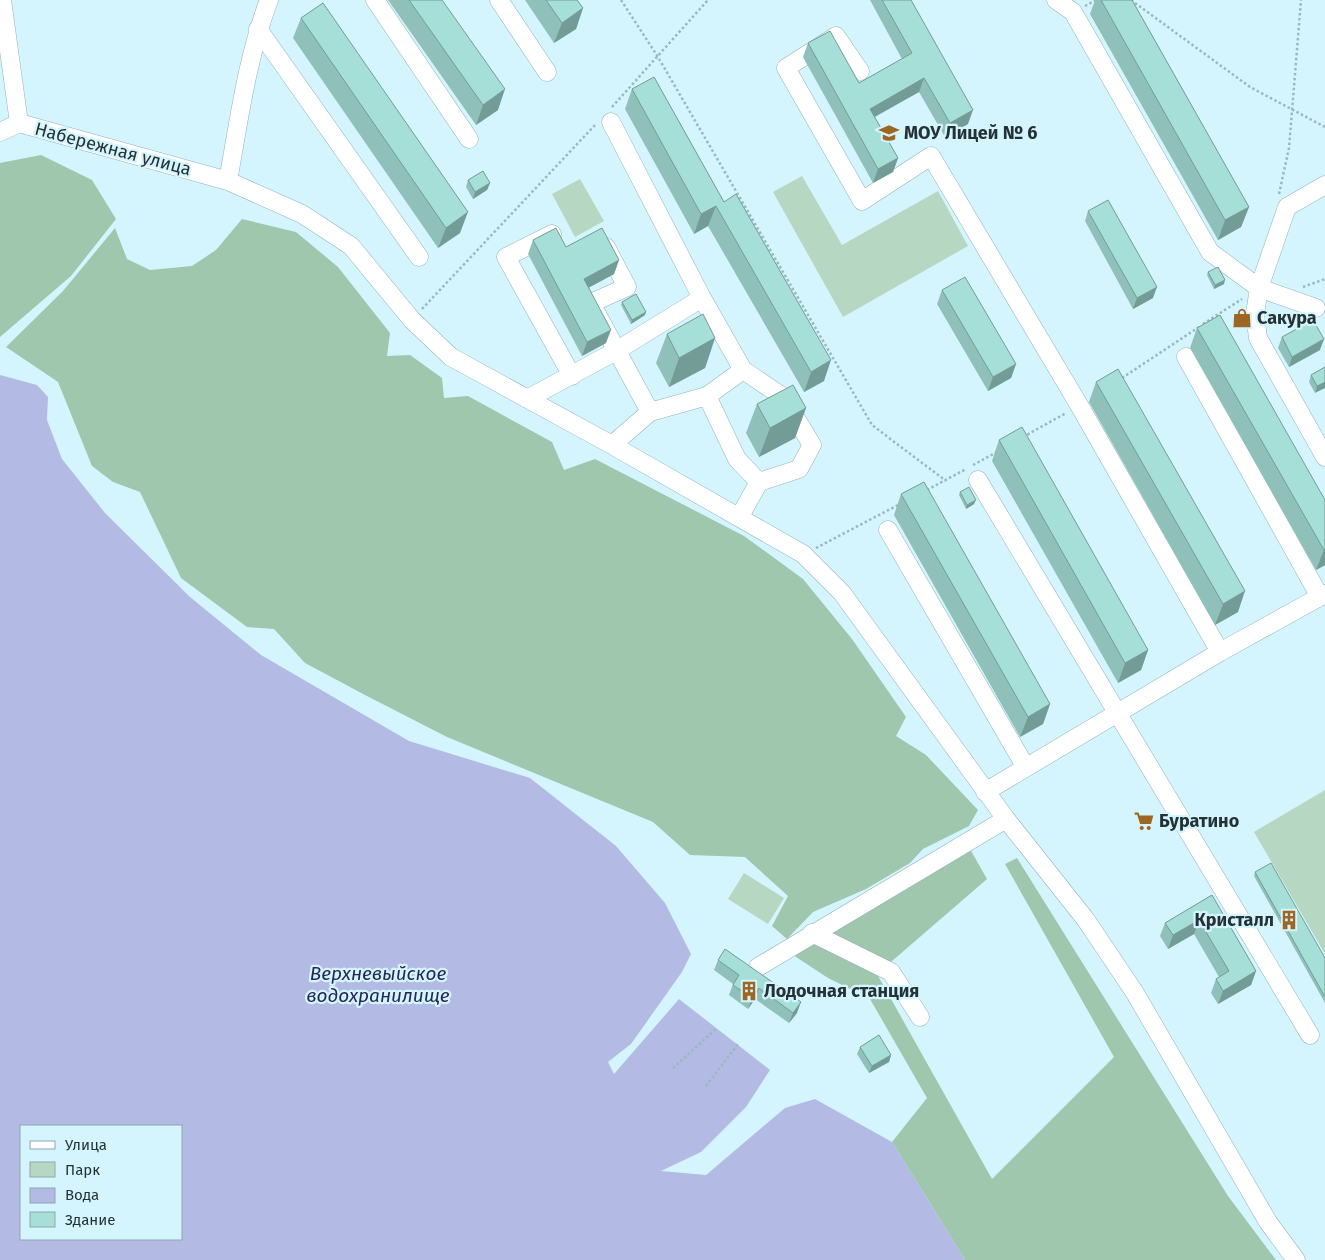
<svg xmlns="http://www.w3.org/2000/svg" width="1325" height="1260" viewBox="0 0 1325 1260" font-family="'Fira Sans',sans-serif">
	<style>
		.green { fill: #b6d7c2 }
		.forest { fill: #9ec7ad }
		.water { fill: #b3bae3; fill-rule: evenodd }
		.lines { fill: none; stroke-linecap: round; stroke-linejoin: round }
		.minor-casing { stroke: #93b2bb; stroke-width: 19 }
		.path { stroke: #9cb7be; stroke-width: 2.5; stroke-dasharray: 2.5 2.5; stroke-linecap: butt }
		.minor { stroke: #fff; stroke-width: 18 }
		.wall { fill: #8fc0ba }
		.shaded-wall { fill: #749c97 }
		.building { fill: #a6dfd8; stroke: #749c97 }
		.labels { text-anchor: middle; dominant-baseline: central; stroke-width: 4.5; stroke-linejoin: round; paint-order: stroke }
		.poi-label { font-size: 18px; font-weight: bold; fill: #253235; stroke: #d4f5fe; text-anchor: start }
		.street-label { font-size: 18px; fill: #253235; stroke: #d4f5fe }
		.water-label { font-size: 19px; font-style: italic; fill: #232658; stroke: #d4f5fe }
	</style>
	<rect width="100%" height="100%" fill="#d4f5fe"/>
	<path class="green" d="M 802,176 L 842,245 L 938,191 L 968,246 L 843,317 L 773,192 Z
		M 580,179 L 604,221 L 575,237 L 552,194 Z
		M 1325,790 L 1325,954 L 1254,832 Z
		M 744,873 L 784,898 L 768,924 L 728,899 Z"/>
	<path class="forest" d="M 41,155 L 92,180 L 116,219 L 71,276 L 0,337 L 0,163 Z
		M 242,219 L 296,232 L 338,267 L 390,333 L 387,356 L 410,355 L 442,378 L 444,398 L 468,396 L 552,442 L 564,470 L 595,459 L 744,536 L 803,579 L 852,639 L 906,717 L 896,736 L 926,755 L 978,810 L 969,826 L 923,849 L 910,863 L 866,889 L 813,912 L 787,939 L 772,926 L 788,896 L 745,857 L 690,855 L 653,822 L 447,737 L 365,695 L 305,663 L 274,629 L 247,627 L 181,578 L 140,492 L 113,482 L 92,466 L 58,382 L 6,347 L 63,291 L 115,228 L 127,259 L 150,270 L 192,266 L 216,250 Z
		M 970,849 L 987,879 L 877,974 L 992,1179 L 1114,1057 L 1005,864 L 1017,858 L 1228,1196 L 1276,1260 L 965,1260 L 892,1142 L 927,1098 L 870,999 L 828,978 L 790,953 Z"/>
	<path class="water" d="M 0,375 L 37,385 L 48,397 L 47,420 L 62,459 L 105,513 L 190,597 L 261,655 L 409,741 L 530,778 L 616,846 L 665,903 L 691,954 L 682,972 L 631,1044 L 608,1062 L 614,1074 L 679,999 L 770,1070 L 746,1107 L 701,1152 L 661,1171 L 706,1175 L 785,1108 L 815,1099 L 892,1142 L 965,1260 L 0,1260 ZM 21,1126 L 181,1126 L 181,1239 L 21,1239 Z"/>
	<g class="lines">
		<defs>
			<path id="minor" d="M 2,0 L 19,123
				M 375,0 L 469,139
				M 499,0 L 547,72
				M 1056,0 L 1073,12 L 1210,252 L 1259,288 L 1316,308
				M 258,29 L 419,257
				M 860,71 L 836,36 L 786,68 L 862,201 L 931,156 L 1079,405 L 1220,652
				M 611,122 L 702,298 L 743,370 L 783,397 L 812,445 L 799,469 L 759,482 L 740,516
				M 0,132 L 19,123 L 228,181 L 302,214 L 351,246 L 412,320 L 451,357 L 612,445 L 803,554 L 842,593 L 1006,819 L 1086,920 L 1135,993 L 1268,1222 L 1296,1260
				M 228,181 C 239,120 247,58 269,0
				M 1325,185 L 1287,207 L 1259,288 L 1255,314 L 1258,338 L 1325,457
				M 552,234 L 506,257 L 572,376
				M 606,247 L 627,287 L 591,303 L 650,412
				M 1186,357 L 1320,597
				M 743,370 L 707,396 L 737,459 L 759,482
				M 527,399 L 616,351 L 702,298
				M 612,445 L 650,412 L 707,396
				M 978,480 L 1310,1035
				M 888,530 L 1025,766
				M 985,792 L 1220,652 L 1325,594
				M 812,933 L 891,972 L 920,1017
				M 758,967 L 1006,819"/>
		</defs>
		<use href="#minor" class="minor-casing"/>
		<path class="path" d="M 621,0 L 658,57 L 872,425 L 946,481
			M 1131,0 L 1250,87 L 1325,127
			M 1085,6 L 1096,0
			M 612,107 L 708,0
			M 1279,194 L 1289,148 L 1301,0
			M 1303,287 L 1325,279
			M 422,309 L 596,124
			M 1203,324 L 1242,299
			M 1122,378 L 1199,327
			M 1023,437 L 1066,413
			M 973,465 L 997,452
			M 927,490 L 966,469
			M 816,548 L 900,504
			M 673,1068 L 717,1028
			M 706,1086 L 738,1044"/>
		<use href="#minor" class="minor"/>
	</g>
	<path class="wall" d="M 388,0 L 442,0 L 498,110 L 476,125 Z
		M 525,0 L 577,0 L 583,8 L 576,29 L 554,43 Z
		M 870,0 L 911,0 L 968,124 L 945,137 L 919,92 L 875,117 L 898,158 L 893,172 L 873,183 L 803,57 L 808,43 L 859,83 L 902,59 Z
		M 1095,0 L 1132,0 L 1249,207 L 1241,227 L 1218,240 L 1090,14 Z
		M 301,18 L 460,233 L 438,248 L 293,38 Z
		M 654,77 L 824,381 L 804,392 L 708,226 L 694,234 L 625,109 L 632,89 Z
		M 468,180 L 490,183 L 487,190 L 473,199 L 466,187 Z
		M 1088,211 L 1153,298 L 1133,309 L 1085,221 Z
		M 533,240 L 566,247 L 619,260 L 614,274 L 589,287 L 606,343 L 582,356 L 528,254 Z
		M 1208,272 L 1224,284 L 1214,289 L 1207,275 Z
		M 942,290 L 1016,364 L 1011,378 L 988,391 L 937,304 Z
		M 622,302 L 645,315 L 631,324 L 621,305 Z
		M 1197,328 L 1325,500 L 1325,565 L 1316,570 L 1190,348 Z
		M 667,334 L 715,338 L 705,368 L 669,387 L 656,363 Z
		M 1282,337 L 1320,350 L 1289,367 L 1278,348 Z
		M 1325,367 L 1315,393 L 1309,382 L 1311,375 Z
		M 1096,382 L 1238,612 L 1215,625 L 1089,402 Z
		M 757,404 L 806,408 L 795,438 L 759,457 L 746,433 Z
		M 999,440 L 1148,650 L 1141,670 L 1118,683 L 992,461 Z
		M 960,492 L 974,504 L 966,509 L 959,495 Z
		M 901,494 L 1050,704 L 1043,724 L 1020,737 L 894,515 Z
		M 1255,872 L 1325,958 L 1325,1003 L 1254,876 Z
		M 1212,895 L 1256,971 L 1251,985 L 1218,1004 L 1211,993 L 1216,979 L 1219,977 L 1194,934 L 1168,949 L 1160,936 L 1165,923 Z
		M 718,960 L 797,1013 L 789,1023 L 755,999 L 748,1009 L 729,995 L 733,984 L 714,970 Z
		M 860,1047 L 891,1055 L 889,1062 L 869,1073 L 857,1054 Z"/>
	<path class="shaded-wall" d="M 583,8 L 576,29 L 554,43 L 562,23 Z
		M 924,78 L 919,92 L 865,122 L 870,109 Z
		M 505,89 L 498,110 L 476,125 L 483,105 Z
		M 973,110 L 968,124 L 945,137 L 950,123 Z
		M 898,158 L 893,172 L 873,183 L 878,169 Z
		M 490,183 L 487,190 L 473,199 L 475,192 Z
		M 716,206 L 708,226 L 694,234 L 701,214 Z
		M 1249,207 L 1241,227 L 1218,240 L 1225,220 Z
		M 468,212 L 460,233 L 438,248 L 446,228 Z
		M 619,260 L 614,274 L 579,293 L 584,279 Z
		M 1225,280 L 1224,284 L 1214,289 L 1215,285 Z
		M 1157,287 L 1153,298 L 1133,309 L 1137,298 Z
		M 646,312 L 645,315 L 631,324 L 632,320 Z
		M 611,330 L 606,343 L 582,356 L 587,342 Z
		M 715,338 L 705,368 L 669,387 L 679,358 Z
		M 1324,339 L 1320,350 L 1289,367 L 1292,357 Z
		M 831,360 L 824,381 L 804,392 L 811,372 Z
		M 1016,364 L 1011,378 L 988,391 L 993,377 Z
		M 1325,382 L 1325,388 L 1315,393 L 1317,386 Z
		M 806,408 L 795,438 L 759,457 L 770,428 Z
		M 976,500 L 974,504 L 966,509 L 967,505 Z
		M 1325,549 L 1325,565 L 1316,570 L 1324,550 Z
		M 1245,591 L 1238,612 L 1215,625 L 1223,604 Z
		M 1148,650 L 1141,670 L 1118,683 L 1125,663 Z
		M 1050,704 L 1043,724 L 1020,737 L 1028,717 Z
		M 1199,920 L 1194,934 L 1168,949 L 1173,935 Z
		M 1256,971 L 1251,985 L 1218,1004 L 1223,991 Z
		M 759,988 L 755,999 L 748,1009 L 752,998 Z
		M 801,1002 L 797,1013 L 789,1023 L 793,1013 Z
		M 891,1055 L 889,1062 L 869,1073 L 872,1066 Z"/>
	<path class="building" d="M 409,0 L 442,0 L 505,89 L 483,105 Z
		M 546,0 L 577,0 L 583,8 L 562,23 Z
		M 882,0 L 911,0 L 973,110 L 950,123 L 924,78 L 870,109 L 898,158 L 878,169 L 808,43 L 830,31 L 859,83 L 912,53 Z
		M 1101,0 L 1132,0 L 1249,207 L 1225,220 Z
		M 323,3 L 468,212 L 446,228 L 301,18 Z
		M 654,77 L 724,202 L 736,194 L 831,360 L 811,372 L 716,206 L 701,214 L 632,89 Z
		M 483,171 L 490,183 L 475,192 L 468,180 Z
		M 1108,200 L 1157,287 L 1137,298 L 1088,211 Z
		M 556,228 L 566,247 L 602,228 L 619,260 L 584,279 L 611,330 L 587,342 L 533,240 Z
		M 1218,267 L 1225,280 L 1215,285 L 1208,272 Z
		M 965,277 L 1016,364 L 993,377 L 942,290 Z
		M 636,294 L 646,312 L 632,320 L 622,302 Z
		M 703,314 L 715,338 L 679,358 L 667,334 Z
		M 1220,315 L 1325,500 L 1325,549 L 1324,550 L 1197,328 Z
		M 1313,320 L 1324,339 L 1292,357 L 1282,337 Z
		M 1325,367 L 1325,382 L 1317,386 L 1311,375 Z
		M 1118,369 L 1245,591 L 1223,604 L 1096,382 Z
		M 793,385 L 806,408 L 770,428 L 757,404 Z
		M 1022,427 L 1148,650 L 1125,663 L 999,440 Z
		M 924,482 L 1050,704 L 1028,717 L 901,494 Z
		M 969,487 L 976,500 L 967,505 L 960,492 Z
		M 1271,863 L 1325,958 L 1325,997 L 1255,872 Z
		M 1212,895 L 1256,971 L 1223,991 L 1216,979 L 1229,971 L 1199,920 L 1173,935 L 1165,923 Z
		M 725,949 L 801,1002 L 793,1013 L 759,988 L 752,998 L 733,985 L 739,975 L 718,960 Z
		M 879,1035 L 891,1055 L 872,1066 L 860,1047 Z"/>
	<defs>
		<symbol id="school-bare" viewBox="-9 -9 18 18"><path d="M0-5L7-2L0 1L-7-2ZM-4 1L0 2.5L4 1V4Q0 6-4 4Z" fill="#9e6623" stroke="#d4f5fe" stroke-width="2.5" paint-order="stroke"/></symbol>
		<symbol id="shop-bare" viewBox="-9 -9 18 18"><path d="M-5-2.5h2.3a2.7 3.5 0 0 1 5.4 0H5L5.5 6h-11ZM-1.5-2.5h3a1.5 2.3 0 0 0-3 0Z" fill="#9e6623" stroke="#d4f5fe" stroke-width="2.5" paint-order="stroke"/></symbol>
		<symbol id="supermarket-bare" viewBox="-9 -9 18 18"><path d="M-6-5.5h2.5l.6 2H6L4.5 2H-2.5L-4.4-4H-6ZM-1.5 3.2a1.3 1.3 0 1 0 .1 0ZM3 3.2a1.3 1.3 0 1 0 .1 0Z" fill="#9e6623" stroke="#d4f5fe" stroke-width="2.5" paint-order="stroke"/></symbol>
		<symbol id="building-bare" viewBox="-9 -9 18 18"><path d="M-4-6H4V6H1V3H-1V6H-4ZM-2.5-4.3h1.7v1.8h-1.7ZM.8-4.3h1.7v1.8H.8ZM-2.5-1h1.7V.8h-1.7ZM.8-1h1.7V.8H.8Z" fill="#9e6623" stroke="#d4f5fe" stroke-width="2.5" paint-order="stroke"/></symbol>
	</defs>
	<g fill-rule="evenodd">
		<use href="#school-bare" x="875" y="119" width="28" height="28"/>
		<use href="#shop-bare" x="1228" y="304" width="28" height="28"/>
		<use href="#supermarket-bare" x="1130" y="807" width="28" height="28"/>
		<use href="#building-bare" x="1275" y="906" width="28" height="28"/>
		<use href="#building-bare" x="735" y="977" width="28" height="28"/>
	</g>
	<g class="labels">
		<g class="poi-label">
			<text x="904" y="133">МОУ Лицей № 6</text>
			<text x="1257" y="318">Сакура</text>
			<text x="1159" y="821">Буратино</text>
			<text x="1274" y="920" text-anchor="end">Кристалл</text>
			<text x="764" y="991">Лодочная станция</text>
		</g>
		<g class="street-label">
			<text transform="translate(113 149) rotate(15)">Набережная улица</text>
		</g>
		<g class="water-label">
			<text x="378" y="973">Верхневыйское<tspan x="378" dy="22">водохранилище</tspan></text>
		</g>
	</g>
	<rect x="20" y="1125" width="162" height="115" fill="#d4f5fe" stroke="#8ea7ae"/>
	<rect x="30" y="1141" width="25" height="8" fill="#ffffff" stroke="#8ea7ae"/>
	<text x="65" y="1150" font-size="15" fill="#253235">Улица</text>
	<rect x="30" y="1162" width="25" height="15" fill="#b6d7c2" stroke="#8ea7ae"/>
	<text x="65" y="1175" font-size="15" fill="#253235">Парк</text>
	<rect x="30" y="1188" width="25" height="15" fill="#b3bae3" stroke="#8ea7ae"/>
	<text x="65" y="1200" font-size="15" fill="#253235">Вода</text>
	<rect x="30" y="1212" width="25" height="15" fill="#a6dfd8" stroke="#8ea7ae"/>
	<text x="65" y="1225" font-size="15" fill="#253235">Здание</text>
</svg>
